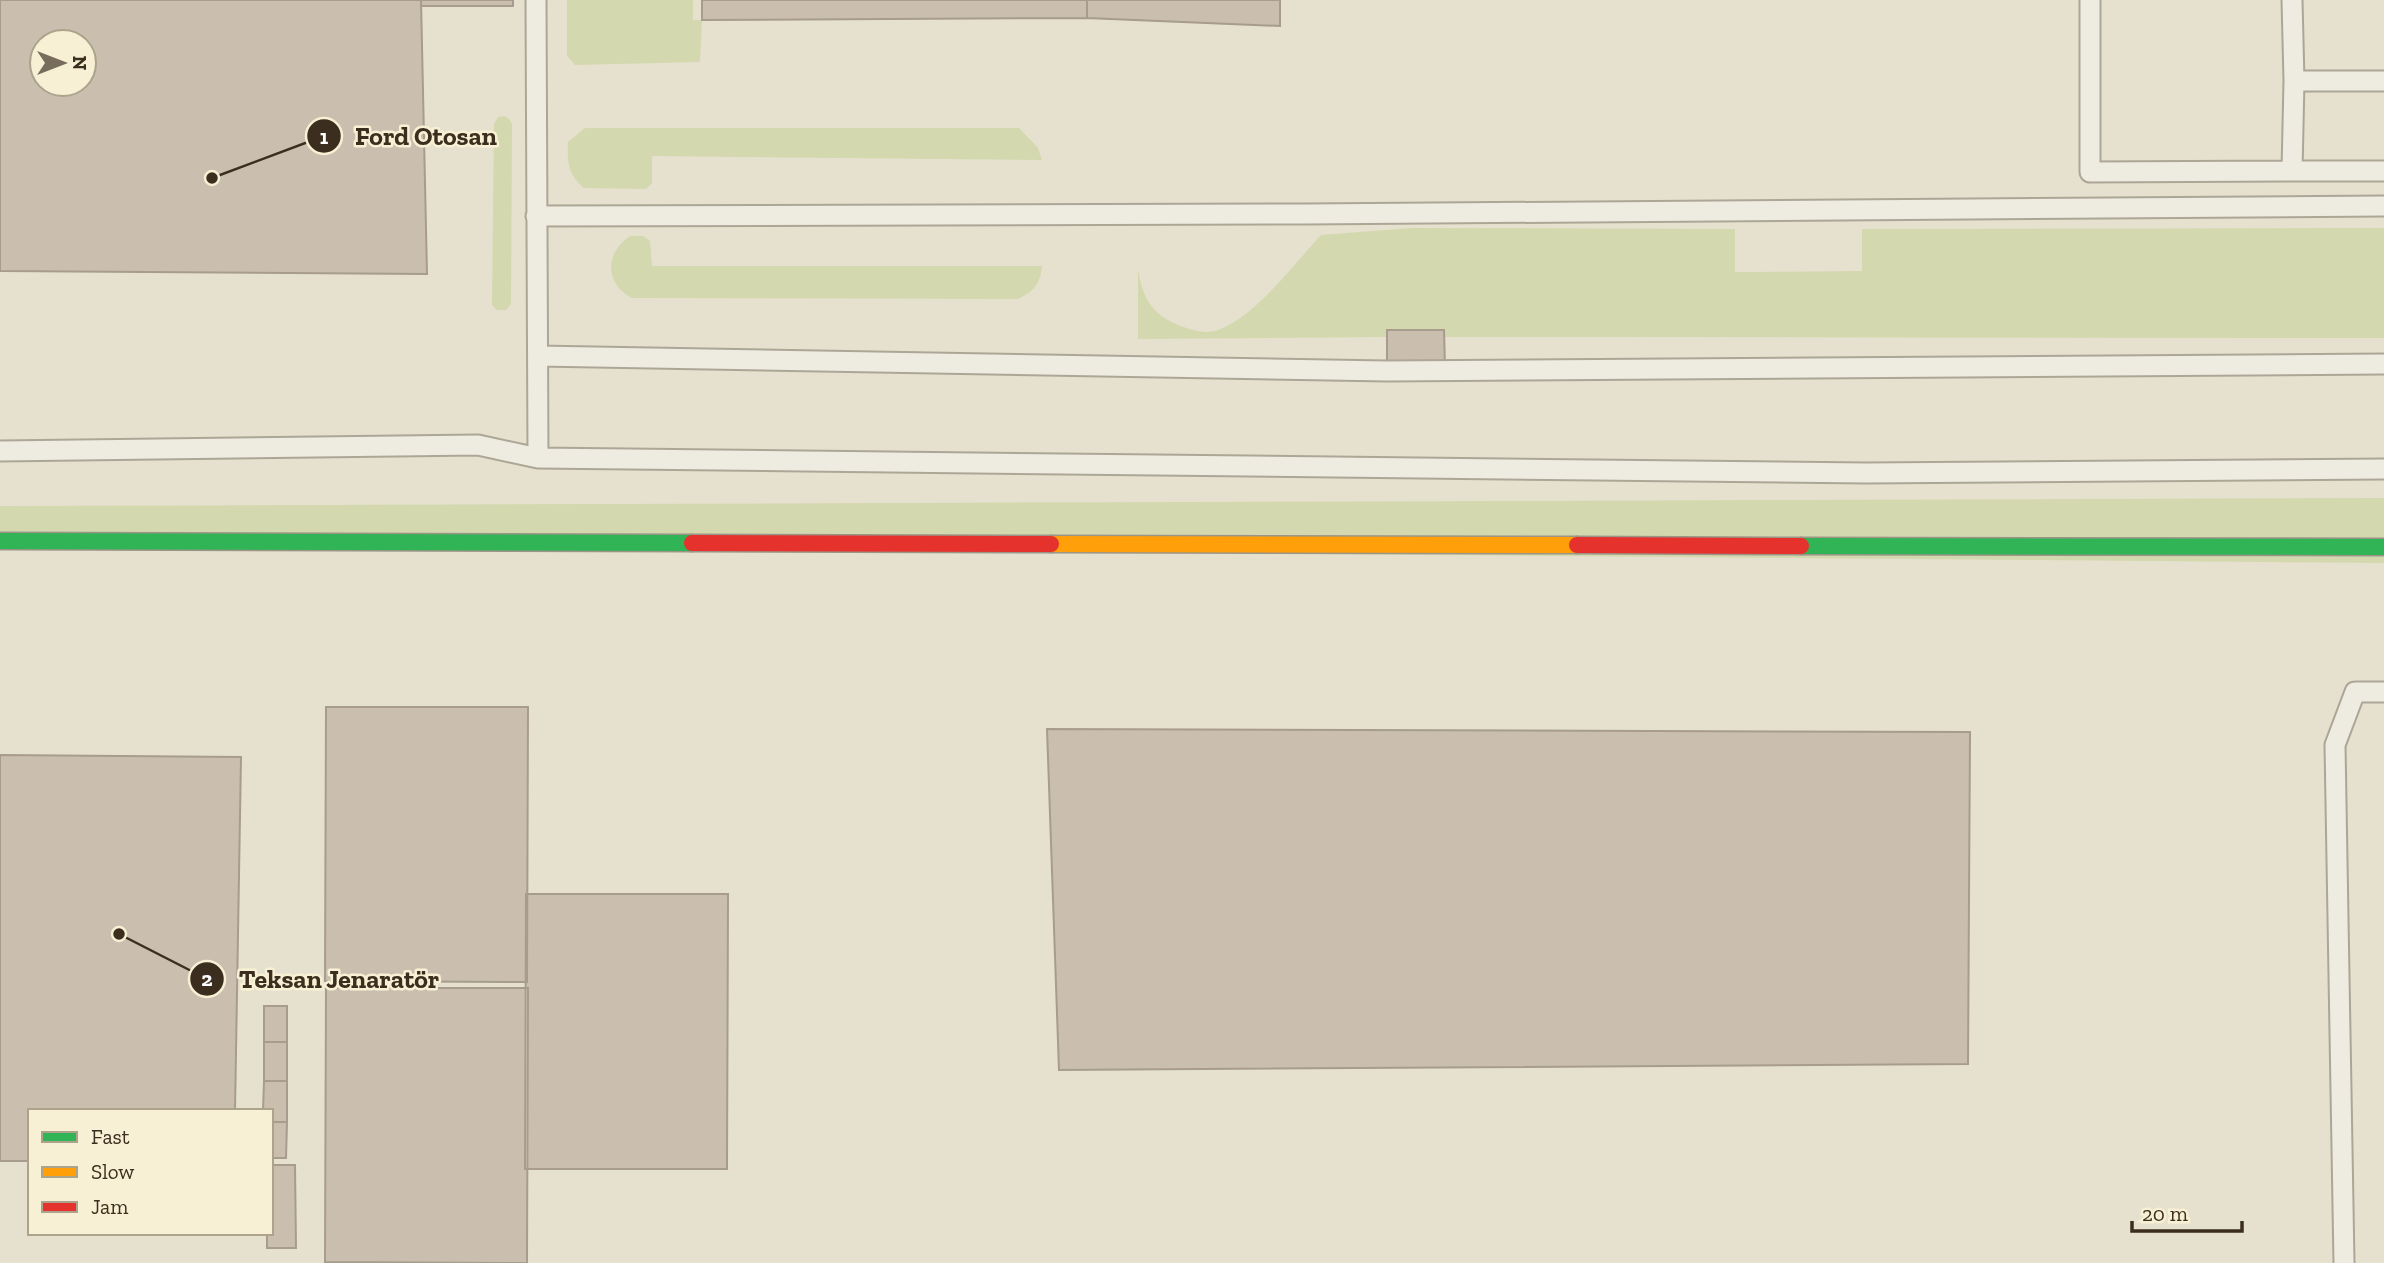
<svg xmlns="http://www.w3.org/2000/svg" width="2384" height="1263" viewBox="0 0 2384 1263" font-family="'Zilla Slab',serif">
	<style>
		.green { fill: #d4d8af }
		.building { fill: #cabfaf; stroke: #a79c8d; stroke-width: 2; fill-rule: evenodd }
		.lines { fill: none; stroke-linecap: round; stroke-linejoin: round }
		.lane-casing { stroke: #aca697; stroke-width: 23 }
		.fast-casing { stroke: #9b9587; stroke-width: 19 }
		.slow-casing { stroke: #9b9587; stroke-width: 19 }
		.jam-casing { stroke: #9b9587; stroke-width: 19 }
		.lane { stroke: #eeebe0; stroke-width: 19 }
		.fast { stroke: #30b455; stroke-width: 16 }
		.slow { stroke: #ff9f0a; stroke-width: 16 }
		.jam { stroke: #e5322d; stroke-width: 16 }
		.leader { fill: none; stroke: #3c2e1e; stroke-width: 2.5 }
		.callout-dot { fill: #3c2e1e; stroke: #f8f0d4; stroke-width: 2.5 }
		.mark-label { font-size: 21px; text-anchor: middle; font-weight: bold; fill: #fff }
		.callout-label { font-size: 26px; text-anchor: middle; font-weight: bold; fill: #3c2e1e; stroke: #f8f0d4; stroke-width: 5; stroke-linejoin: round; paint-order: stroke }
	</style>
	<rect width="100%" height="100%" fill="#e6e1ce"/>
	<path class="green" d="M 567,0 L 693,0 L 693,20 L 702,20 L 700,62 L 575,65 L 567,56 Z
		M 505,116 L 509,119 L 512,124 L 511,304 L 506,310 L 497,310 L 492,305 L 494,124 L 498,117 Z
		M 585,128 L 1019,128 L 1038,148 L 1042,160 L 652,156 L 652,183 L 646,189 L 584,188 C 568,175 567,162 568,142 Z
		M 1411,228 L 1735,229 L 1735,272 L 1862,271 L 1862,229 L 2384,228 L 2384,338 L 1444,337 L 1444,330 L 1387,330 L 1387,337 L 1138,339 L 1138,269 C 1142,295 1150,313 1176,324 C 1187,329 1206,335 1218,330 C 1255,317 1294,264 1321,235 Z
		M 630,236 L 643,236 L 650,241 L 652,266 L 1042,266 C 1040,285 1034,291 1018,299 L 632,298 C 604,283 605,253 630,236 Z
		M 2384,498 L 2384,563 L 0,543 L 0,506 Z"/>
	<path class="building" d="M 0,0 L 421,0 L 427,274 L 0,271 ZM 42,42 L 84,42 L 84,84 L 42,84 Z
		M 421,0 L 513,0 L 513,6 L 421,6 Z
		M 702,0 L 1087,0 L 1087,18 L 702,20 Z
		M 1087,0 L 1280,0 L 1280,26 L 1087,18 Z
		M 1387,330 L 1444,330 L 1445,369 L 1387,370 Z
		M 326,707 L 528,707 L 527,982 L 325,981 Z
		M 1047,729 L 1970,732 L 1968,1064 L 1059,1070 Z
		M 0,755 L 241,757 L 235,1111 L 30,1111 L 30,1161 L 0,1161 Z
		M 526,894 L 728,894 L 727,1169 L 525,1169 Z
		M 326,988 L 528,988 L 527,1263 L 325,1262 Z
		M 264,1006 L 287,1006 L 287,1042 L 264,1042 Z
		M 264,1042 L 287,1042 L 287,1081 L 264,1081 Z
		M 264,1081 L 287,1081 L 287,1122 L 271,1122 L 271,1111 L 263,1111 Z
		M 271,1122 L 287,1122 L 286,1158 L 271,1158 Z
		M 271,1165 L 295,1165 L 296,1248 L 267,1248 L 267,1233 L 271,1233 Z"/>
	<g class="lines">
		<defs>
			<path id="lane" d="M 2090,0 L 2090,172 L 2292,171
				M 2292,0 L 2294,81
				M 2384,81 L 2294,81 L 2292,171 L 2384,171
				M 536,216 L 1306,214 L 2384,206
				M 538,356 L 1387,371 L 2384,364
				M 0,451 L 478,445 L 538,458 L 536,0
				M 538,458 L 1866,473 L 2384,469
				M 2344,1263 L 2335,745 L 2355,692 L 2384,692"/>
			<path id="fast" d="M 0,541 L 692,543
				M 1801,546 L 2384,547"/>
			<path id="slow" d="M 1051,544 L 1577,545"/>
			<path id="jam" d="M 692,543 L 1051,544
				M 1577,545 L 1801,546"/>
		</defs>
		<use href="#lane" class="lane-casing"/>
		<use href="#fast" class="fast-casing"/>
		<use href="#slow" class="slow-casing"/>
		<use href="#jam" class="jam-casing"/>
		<use href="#lane" class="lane"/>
		<use href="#fast" class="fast"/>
		<use href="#slow" class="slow"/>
		<use href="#jam" class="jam"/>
	</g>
	<path class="leader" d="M212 178L324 136M119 934L207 979"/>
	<g class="callout-dot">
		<circle cx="212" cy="178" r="7"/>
		<circle cx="119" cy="934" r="7"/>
		<circle cx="324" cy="136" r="18"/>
		<circle cx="207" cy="979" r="18"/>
	</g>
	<g class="mark-label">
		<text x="324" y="144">1</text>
		<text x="207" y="986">2</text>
	</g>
	<g class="callout-label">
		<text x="426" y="145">Ford Otosan</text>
		<text x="339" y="988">Teksan Jenaratör</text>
	</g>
	<rect x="28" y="1109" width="245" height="126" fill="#f8f0d4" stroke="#ada28b" stroke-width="2"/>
	<rect x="42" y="1132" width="35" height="10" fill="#30b455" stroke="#ada28b" stroke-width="2"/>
	<text x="91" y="1144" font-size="21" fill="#3c2e1e">Fast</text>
	<rect x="42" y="1167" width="35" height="10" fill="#ff9f0a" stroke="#ada28b" stroke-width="2"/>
	<text x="91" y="1179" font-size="21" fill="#3c2e1e">Slow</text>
	<rect x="42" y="1202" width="35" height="10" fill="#e5322d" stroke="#ada28b" stroke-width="2"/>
	<text x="91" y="1214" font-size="21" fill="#3c2e1e">Jam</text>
	<g transform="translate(63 63) rotate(90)"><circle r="33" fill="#f8f0d4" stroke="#ada28b" stroke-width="2"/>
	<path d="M0-5L12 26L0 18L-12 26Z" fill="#786d5c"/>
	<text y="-10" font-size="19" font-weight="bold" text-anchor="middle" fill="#3c2e1e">N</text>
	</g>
	<path d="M2132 1221v10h110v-10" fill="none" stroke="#3c2e1e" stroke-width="3.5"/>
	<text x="2142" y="1221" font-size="21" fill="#3c2e1e" stroke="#f8f0d4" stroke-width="5" paint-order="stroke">20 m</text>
</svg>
